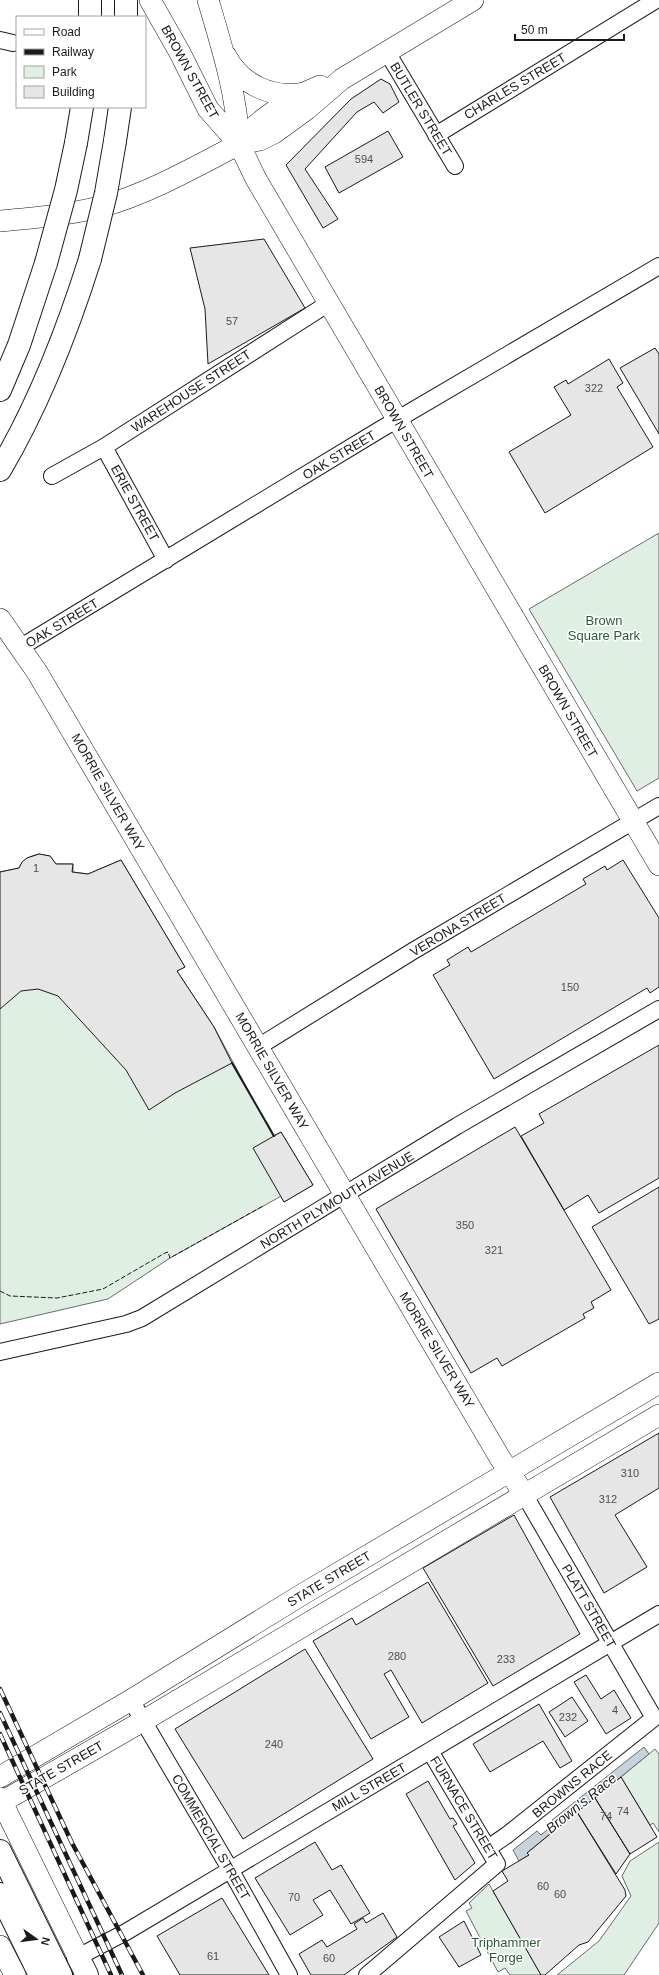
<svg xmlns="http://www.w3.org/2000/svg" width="659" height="1975" viewBox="0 0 659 1975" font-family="Arial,sans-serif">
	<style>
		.green { fill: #e0efe3; stroke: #6a6a6a }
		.water { fill: #c6d2dc; stroke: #6a6a6a }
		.building { fill: #e6e6e6; stroke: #1a1a1a }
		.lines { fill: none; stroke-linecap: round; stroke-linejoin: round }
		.minor-casing { stroke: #1a1a1a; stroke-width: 18 }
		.major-casing { stroke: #1a1a1a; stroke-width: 22 }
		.highway-casing { stroke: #1a1a1a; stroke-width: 24 }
		.minor { stroke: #fff; stroke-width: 16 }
		.major { stroke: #fff; stroke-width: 21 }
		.highway { stroke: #fff; stroke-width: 22 }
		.rail-casing { stroke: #1a1a1a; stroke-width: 4.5 }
		.rail { stroke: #fff; stroke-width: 3; stroke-dasharray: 9; stroke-linecap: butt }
		.highway-bridge-casing { stroke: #1a1a1a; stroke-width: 24; stroke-linecap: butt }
		.highway-bridge { stroke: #fff; stroke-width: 22 }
		.fence { stroke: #1a1a1a; stroke-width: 1; stroke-dasharray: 5 2; stroke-linecap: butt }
		.wall { stroke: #1a1a1a; stroke-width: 2 }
		.labels { text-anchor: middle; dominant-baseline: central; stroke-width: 3; stroke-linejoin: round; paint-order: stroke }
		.number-label { font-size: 11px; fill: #4d4d4d }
		.street-label { font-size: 13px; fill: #1a1a1a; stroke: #fff }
		.park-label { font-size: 13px; fill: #2b5a34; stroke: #fff }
		.water-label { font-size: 14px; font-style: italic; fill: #1a1a1a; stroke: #fff }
	</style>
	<rect width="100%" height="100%" fill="#fff"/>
	<path class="green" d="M 659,533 L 659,778 L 637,791 L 529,609 Z
		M 39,854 L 50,856 L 56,864 L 73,864 L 73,872 L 88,874 L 121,860 L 185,967 L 177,971 L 214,1027 L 273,1136 L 281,1132 L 313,1185 L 284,1202 L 281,1196 L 276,1199 L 170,1258 L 108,1299 L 0,1324 L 0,872 L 19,868 C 23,859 30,856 39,854 Z
		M 655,1749 L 659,1754 L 659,1832 L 653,1823 L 650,1825 L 621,1777 Z
		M 659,1842 L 659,1923 L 624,1975 L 557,1975 L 599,1941 L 631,1896 L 622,1876 L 630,1861 Z
		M 489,1884 L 541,1975 L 510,1975 L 505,1968 L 498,1972 L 466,1911 L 472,1908 L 469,1903 Z"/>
	<path class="water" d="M 644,1747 L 649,1754 L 528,1852 L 529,1855 L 519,1861 L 513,1850 L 537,1831 L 541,1835 L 555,1823 L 552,1820 Z"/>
	<path class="building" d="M 381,79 L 390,84 L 399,102 L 383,113 L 374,102 L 357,112 L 305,169 L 338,219 L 323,228 L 286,165 L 351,99 Z
		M 388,131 L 403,157 L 339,193 L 325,167 Z
		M 264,239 L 305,308 L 208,364 L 205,309 L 190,248 Z
		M 655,348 L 659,354 L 659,434 L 620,368 Z
		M 609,359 L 623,383 L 617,387 L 653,447 L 545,513 L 509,452 L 571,415 L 554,387 L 566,380 L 568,384 Z
		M 39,854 L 50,856 L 56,864 L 73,864 L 72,872 L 88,874 L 121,860 L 185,967 L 177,971 L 214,1027 L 232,1063 L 175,1093 L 149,1110 L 126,1070 L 58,996 L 38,989 L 21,991 L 0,1009 L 0,872 L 19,868 L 22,862 L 27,858 Z
		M 623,860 L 659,918 L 659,987 L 650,993 L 647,988 L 494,1079 L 433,975 L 450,965 L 447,960 L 468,947 L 471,952 L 586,884 L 583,879 L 605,866 L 607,870 Z
		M 659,1045 L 659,1178 L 599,1213 L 588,1195 L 564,1210 L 521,1136 L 544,1123 L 539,1114 Z
		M 515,1127 L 611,1290 L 591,1302 L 594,1308 L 583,1314 L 585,1318 L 502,1366 L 497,1358 L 471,1373 L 376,1209 Z
		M 281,1132 L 313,1185 L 284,1202 L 253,1148 Z
		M 659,1187 L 659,1319 L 649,1324 L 592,1227 Z
		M 659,1433 L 659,1488 L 615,1515 L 647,1567 L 604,1593 L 550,1497 Z
		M 514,1515 L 580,1634 L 493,1686 L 423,1568 Z
		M 428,1582 L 488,1683 L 422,1723 L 391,1670 L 384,1674 L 409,1717 L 371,1739 L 313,1641 L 352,1618 L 356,1625 Z
		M 305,1649 L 373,1759 L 243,1839 L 175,1729 Z
		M 586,1675 L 601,1699 L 614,1690 L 631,1718 L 606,1734 L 574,1682 Z
		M 572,1697 L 588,1721 L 565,1737 L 549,1712 Z
		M 539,1704 L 572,1761 L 560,1768 L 543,1741 L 490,1772 L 473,1744 Z
		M 621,1777 L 657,1837 L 630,1854 L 595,1798 Z
		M 428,1781 L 450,1819 L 453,1818 L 457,1824 L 453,1826 L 475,1863 L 455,1880 L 406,1794 Z
		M 595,1798 L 630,1854 L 616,1874 L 577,1812 Z
		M 577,1812 L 625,1890 L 626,1896 L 588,1942 L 579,1945 L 545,1975 L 541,1975 L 493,1891 L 508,1881 L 502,1871 L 529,1855 L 527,1853 Z
		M 315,1842 L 332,1870 L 341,1865 L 370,1913 L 351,1924 L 330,1890 L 313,1900 L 323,1915 L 290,1935 L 255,1878 Z
		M 222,1898 L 269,1975 L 180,1975 L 157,1936 Z
		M 383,1913 L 397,1937 L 344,1975 L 311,1975 L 299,1954 L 322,1940 L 327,1947 L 357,1929 L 354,1924 L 363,1918 L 366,1923 Z
		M 464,1921 L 481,1955 L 459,1967 L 439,1937 Z"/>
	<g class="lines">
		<defs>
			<path id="minor" d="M 0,40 L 13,43
				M 387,52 L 455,166
				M 436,135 L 656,0
				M 104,447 L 166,560
				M 52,476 L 104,447 L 329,303
				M 21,647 L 381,429 L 659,266
				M 258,1047 L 413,951 L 659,806
				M 0,1352 L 126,1324 L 142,1318 L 457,1126 L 659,1009
				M 131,1700 L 230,1869 L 289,1975
				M 488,1848 L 507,1835 L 654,1718 L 524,1494
				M 78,1957 L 126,1932 L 659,1614
				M 367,1975 L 497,1864 L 430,1751"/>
			<path id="major" d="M 150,0 L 180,53 L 208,109 L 239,144 L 256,179 L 659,865
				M 208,0 C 222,47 237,95 239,144
				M 226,56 C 241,85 273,99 304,93
				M 239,144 C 254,121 295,96 320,86
				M 0,221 C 34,218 67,215 100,207 C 148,194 195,167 239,144 L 260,140 L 274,133 L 307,109 L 342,79 L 473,0
				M 0,619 L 37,672 L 500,1458 L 524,1494
				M 0,1777 L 131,1700 L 303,1594 L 659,1383
				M 0,1798 L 78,1957
				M 0,1803 L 143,1721 L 659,1415
				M 0,1946 L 15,1975"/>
			<path id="highway" d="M 90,17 L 90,0
				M 126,17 L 126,0
				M 115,141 L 120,107
				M 76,143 L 82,107
				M 0,390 L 19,345 L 46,263
				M 0,470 C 39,404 67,332 90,259
				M 0,1851 L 61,1975
				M 0,1894 L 40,1975
				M 78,1957 L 87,1975"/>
		</defs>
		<use href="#minor" class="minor-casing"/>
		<use href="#major" class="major-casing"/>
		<use href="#highway" class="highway-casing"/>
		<use href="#minor" class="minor"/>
		<use href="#major" class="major"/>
		<use href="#highway" class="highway"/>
		<defs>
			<path id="rail" d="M 0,1689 L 72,1843 L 143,1975
				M 0,1713 L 122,1975
				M 0,1734 L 111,1975"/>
		</defs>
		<use href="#rail" class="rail-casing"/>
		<use href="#rail" class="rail"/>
		<defs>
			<path id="highway-bridge" d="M 90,259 L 106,193 L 115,141
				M 46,263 L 66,190 L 76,143"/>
		</defs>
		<use href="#highway-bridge" class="highway-bridge-casing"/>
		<use href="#highway-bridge" class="highway-bridge"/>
		<path class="fence" d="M 0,1291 L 10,1296 L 57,1298 L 103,1289 L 165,1253 L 168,1252 L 170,1258 L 263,1206"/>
		<path class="wall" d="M 232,1063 L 274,1136"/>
	</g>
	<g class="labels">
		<g class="number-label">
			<text x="364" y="159">594</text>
			<text x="232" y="321">57</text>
			<text x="594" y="388">322</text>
			<text x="36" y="868">1</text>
			<text x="570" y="987">150</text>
			<text x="465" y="1225">350</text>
			<text x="494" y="1250">321</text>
			<text x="630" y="1473">310</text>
			<text x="608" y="1499">312</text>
			<text x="397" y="1656">280</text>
			<text x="506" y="1659">233</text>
			<text x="615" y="1710">4</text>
			<text x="568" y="1717">232</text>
			<text x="274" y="1744">240</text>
			<text x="623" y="1811">74</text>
			<text x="606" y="1816">74</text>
			<text x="543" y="1886">60</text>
			<text x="560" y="1894">60</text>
			<text x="294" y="1897">70</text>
			<text x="213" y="1956">61</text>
			<text x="329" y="1958">60</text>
		</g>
		<g class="street-label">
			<text transform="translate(190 72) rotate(61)">BROWN STREET</text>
			<text transform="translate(515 86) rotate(-31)">CHARLES STREET</text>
			<text transform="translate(421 109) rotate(59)">BUTLER STREET</text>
			<text transform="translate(191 391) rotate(-33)">WAREHOUSE STREET</text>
			<text transform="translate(404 432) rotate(60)">BROWN STREET</text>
			<text transform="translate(339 455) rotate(-31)">OAK STREET</text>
			<text transform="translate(135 503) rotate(61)">ERIE STREET</text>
			<text transform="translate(62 623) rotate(-31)">OAK STREET</text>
			<text transform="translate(568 711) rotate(60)">BROWN STREET</text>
			<text transform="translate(108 792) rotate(60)">MORRIE SILVER WAY</text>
			<text transform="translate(458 925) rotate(-31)">VERONA STREET</text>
			<text transform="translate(272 1071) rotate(60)">MORRIE SILVER WAY</text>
			<text transform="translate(337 1200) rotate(-31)">NORTH PLYMOUTH AVENUE</text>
			<text transform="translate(437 1350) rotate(59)">MORRIE SILVER WAY</text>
			<text transform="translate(329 1579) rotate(-31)">STATE STREET</text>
			<text transform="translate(589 1606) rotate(60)">PLATT STREET</text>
			<text transform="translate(61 1768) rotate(-30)">STATE STREET</text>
			<text transform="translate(572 1784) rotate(-39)">BROWNS RACE</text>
			<text transform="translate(369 1787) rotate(-30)">MILL STREET</text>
			<text transform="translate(464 1808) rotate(59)">FURNACE STREET</text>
			<text transform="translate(211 1837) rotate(60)">COMMERCIAL STREET</text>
		</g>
		<g class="park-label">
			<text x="604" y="620">Brown<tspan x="604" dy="15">Square Park</tspan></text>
			<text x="506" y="1942">Triphammer<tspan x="506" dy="15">Forge</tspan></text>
		</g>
		<g class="water-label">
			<text transform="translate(581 1803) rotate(-39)">Brown's Race</text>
		</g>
	</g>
	<rect x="16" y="16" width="130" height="92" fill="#ffffff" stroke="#a3a3a3"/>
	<rect x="24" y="29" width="20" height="6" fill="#ffffff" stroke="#a3a3a3"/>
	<text x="52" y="36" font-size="12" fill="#1a1a1a">Road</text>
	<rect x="24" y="49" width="20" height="6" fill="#1a1a1a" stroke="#a3a3a3"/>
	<text x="52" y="56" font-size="12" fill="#1a1a1a">Railway</text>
	<rect x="24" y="66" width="20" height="12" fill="#e0efe3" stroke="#a3a3a3"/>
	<text x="52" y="76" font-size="12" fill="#1a1a1a">Park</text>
	<rect x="24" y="86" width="20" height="12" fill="#e6e6e6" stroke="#a3a3a3"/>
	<text x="52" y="96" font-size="12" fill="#1a1a1a">Building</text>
	<g transform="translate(36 1939) rotate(104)" stroke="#ffffff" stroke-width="3" paint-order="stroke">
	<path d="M0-3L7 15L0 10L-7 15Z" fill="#1a1a1a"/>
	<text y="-6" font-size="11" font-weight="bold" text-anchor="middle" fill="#1a1a1a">N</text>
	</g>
	<path d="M515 34v6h109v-6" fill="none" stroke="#1a1a1a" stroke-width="2"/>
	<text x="521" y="34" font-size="12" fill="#1a1a1a" stroke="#ffffff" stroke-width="3" paint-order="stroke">50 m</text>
</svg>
